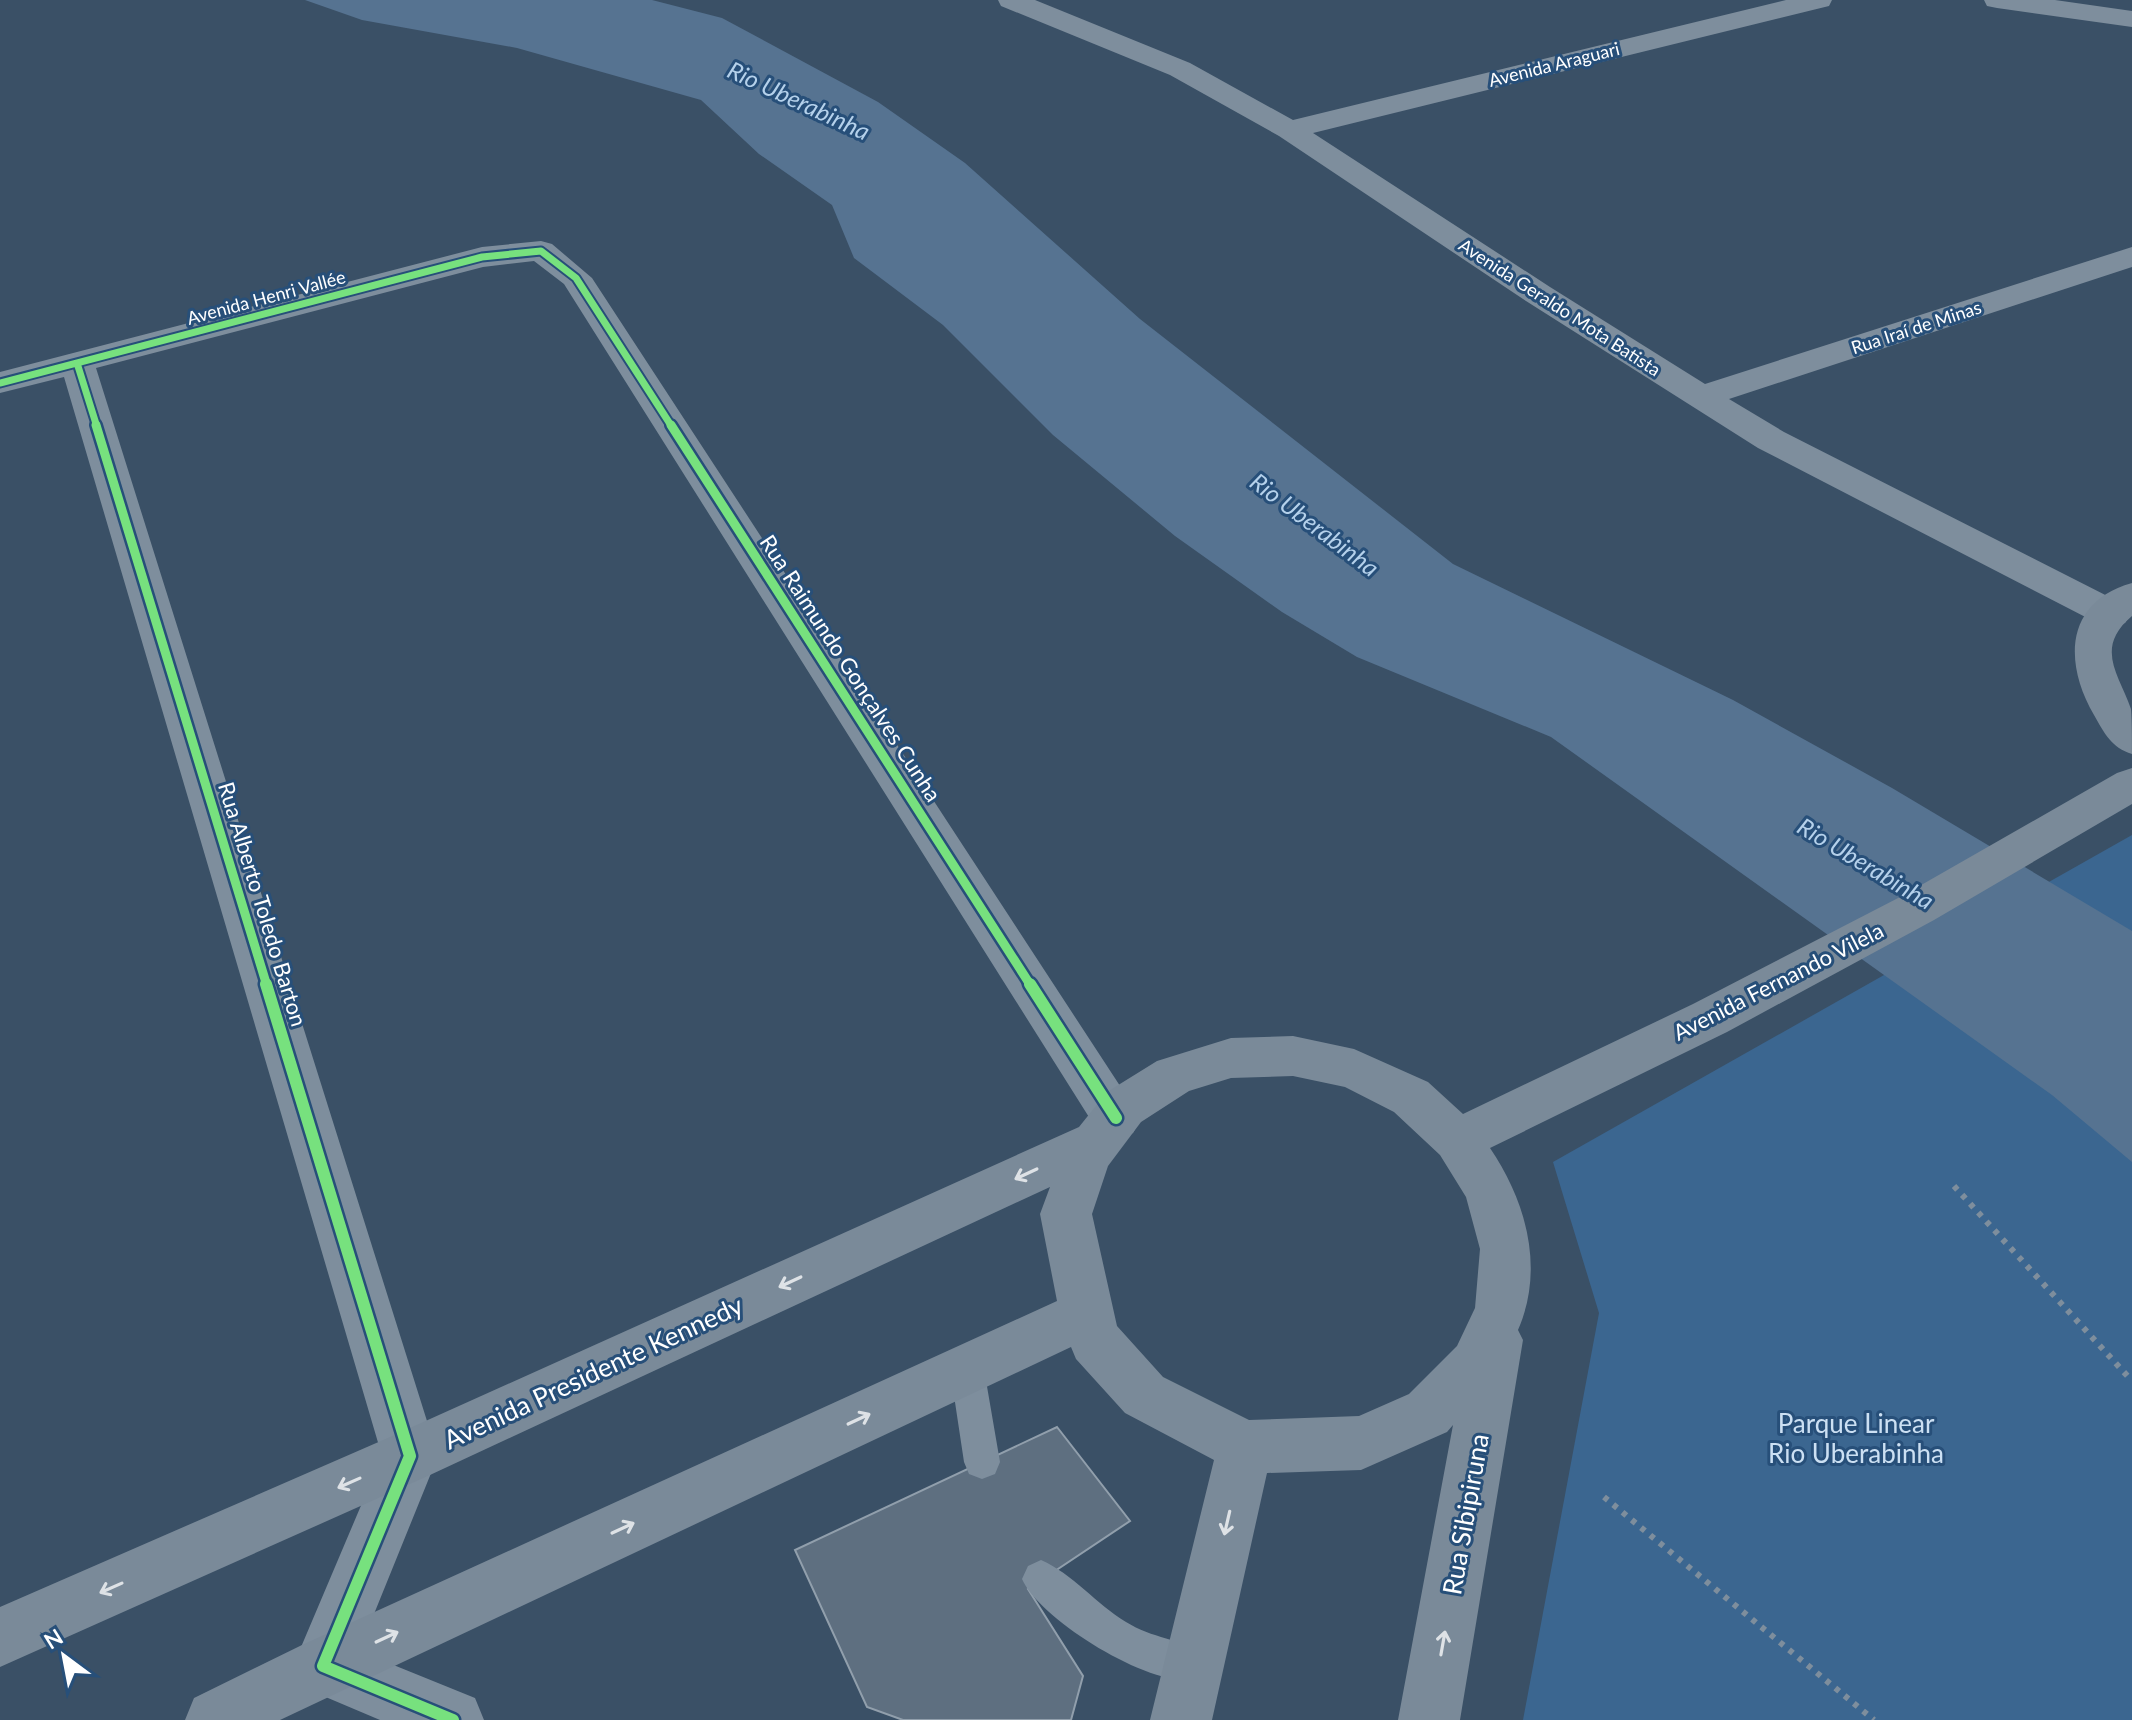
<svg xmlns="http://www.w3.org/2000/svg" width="2132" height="1720" viewBox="0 0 2132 1720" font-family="Lato,sans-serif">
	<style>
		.green { fill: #3b6690 }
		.water { fill: #567391 }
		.building { fill: #5e6f80; stroke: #919fac; stroke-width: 2 }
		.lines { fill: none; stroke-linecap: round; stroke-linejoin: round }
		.path { stroke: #7e8e9d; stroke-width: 6; stroke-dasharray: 5 7; stroke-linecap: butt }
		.lane { fill: #7e8e9d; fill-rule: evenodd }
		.street { fill: #7e8e9d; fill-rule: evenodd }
		.secondary { fill: #7a8a99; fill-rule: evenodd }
		.cycleway-far2-casing { stroke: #274f79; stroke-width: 11 }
		.cycleway-far1-casing { stroke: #274f79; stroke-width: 14 }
		.cycleway-casing { stroke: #274f79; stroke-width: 17 }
		.cycleway-far2 { stroke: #77e17e; stroke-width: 7 }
		.cycleway-far1 { stroke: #77e17e; stroke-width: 9 }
		.cycleway { stroke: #77e17e; stroke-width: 12 }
		.oneway { stroke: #dee2e6 }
		.labels { text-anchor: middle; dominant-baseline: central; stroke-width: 6; stroke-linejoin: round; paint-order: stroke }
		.far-street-label { font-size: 18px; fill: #fff; stroke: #274f79 }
		.street-label { font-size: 22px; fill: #fff; stroke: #274f79 }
		.water-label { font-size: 24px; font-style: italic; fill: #b5d1eb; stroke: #274f79 }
		.near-street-label { font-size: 26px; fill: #fff; stroke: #274f79 }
		.near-park-label { font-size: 26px; fill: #cce0f3; stroke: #274f79 }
	</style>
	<rect width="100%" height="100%" fill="#3a5066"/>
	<path class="green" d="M 2132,835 L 2132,1720 L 1523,1720 L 1599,1313 L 1553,1162 Z"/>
	<path class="water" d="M 305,0 L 652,0 L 722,18 L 878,102 L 965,163 L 1140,319 L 1453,564 L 1733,700 L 1892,788 L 2132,931 L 2132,1162 L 2052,1095 L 1551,737 L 1357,657 L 1282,612 L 1175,536 L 1053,435 L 943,325 L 854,258 L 832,205 L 759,154 L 701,100 L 517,48 L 362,20 Z"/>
	<path class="building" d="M 1057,1427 L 1130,1521 L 1028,1589 L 1083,1676 L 1071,1720 L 903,1720 L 867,1707 L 795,1550 Z"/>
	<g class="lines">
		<path class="path" d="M 1954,1186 L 2132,1381
			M 1604,1497 L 1874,1720"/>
		<path class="lane" d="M 967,1353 L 979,1358 L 984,1369 L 1000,1462 L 995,1474 L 982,1479 L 969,1474 L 964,1462 L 950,1369 L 955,1358 Z
			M 1041,1560 C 1073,1574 1096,1604 1126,1622 C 1152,1638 1180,1640 1207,1652 L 1213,1665 L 1207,1678 C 1163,1697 1040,1621 1022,1579 L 1028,1566 Z"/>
		<path class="street" d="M 998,0 L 1035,0 L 1190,63 L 1293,120 L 1786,0 L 1832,0 L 1829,6 L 1313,133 L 1550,287 L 1705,384 L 2132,247 L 2132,267 L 1729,399 L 1784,432 L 2125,605 L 2131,614 L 2125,623 L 2111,627 L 2097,623 L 1758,448 L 1526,301 L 1279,136 L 1170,75 L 1001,6 Z
			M 1984,0 L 2055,0 L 2132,11 L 2132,27 L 1997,8 L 1987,6 Z
			M 541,241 L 552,244 L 592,278 L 1141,1118 L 1133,1133 L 1116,1139 L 1099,1133 L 564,284 L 534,261 L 483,267 L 96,368 L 438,1456 L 359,1651 L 475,1698 L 484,1720 L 380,1720 L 302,1687 L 293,1666 L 382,1456 L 64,377 L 0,393 L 0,372 L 482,247 Z"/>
		<path class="secondary" d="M 2132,583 L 2132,616 C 2094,648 2119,674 2131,709 C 2132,721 2132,741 2132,754 C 2112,748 2104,733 2094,715 C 2064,664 2064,602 2132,583 Z
			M 2132,768 L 2132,804 L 1934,920 L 1727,1032 L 1490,1148 C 1526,1201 1545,1268 1518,1330 L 1523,1340 L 1460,1720 L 1398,1720 L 1453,1425 L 1447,1432 L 1361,1470 L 1267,1473 L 1212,1720 L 1150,1720 L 1214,1460 L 1125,1413 L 1076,1359 L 1071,1347 L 280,1720 L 185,1720 L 194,1698 L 302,1645 L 1057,1301 L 1040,1214 L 1050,1187 L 430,1475 L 0,1667 L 0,1607 L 390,1437 L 1079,1127 L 1107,1092 L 1157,1061 L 1231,1038 L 1293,1036 L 1354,1049 L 1428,1082 L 1463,1114 L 1693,1004 L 1902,896 L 2117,773 ZM 1293,1076 L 1345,1087 L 1394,1112 L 1440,1155 L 1466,1197 L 1480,1249 L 1475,1308 L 1457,1346 L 1409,1394 L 1359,1416 L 1249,1420 L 1163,1377 L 1117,1326 L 1092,1214 L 1108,1166 L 1141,1122 L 1189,1091 L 1231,1078 Z"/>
		<defs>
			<path id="cycleway-far2" d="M 77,363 L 97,427
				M 0,383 L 482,257 L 541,251 L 576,278 L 672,427"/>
			<path id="cycleway-far1" d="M 96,425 L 267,986
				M 671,425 L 1031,986"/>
			<path id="cycleway" d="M 266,984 L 410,1456 L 323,1666 L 453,1720
				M 1030,984 L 1116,1118"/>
		</defs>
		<use href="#cycleway-far2" class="cycleway-far2-casing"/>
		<use href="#cycleway-far1" class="cycleway-far1-casing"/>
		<use href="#cycleway" class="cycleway-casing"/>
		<use href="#cycleway-far2" class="cycleway-far2"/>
		<use href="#cycleway-far1" class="cycleway-far1"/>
		<use href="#cycleway" class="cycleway"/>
	</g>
	<defs><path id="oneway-shaft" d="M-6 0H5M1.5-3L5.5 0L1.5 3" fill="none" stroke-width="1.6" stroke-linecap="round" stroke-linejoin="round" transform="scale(2)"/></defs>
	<g class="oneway">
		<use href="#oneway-shaft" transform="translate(1026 1174) rotate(155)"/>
		<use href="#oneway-shaft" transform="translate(790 1282) rotate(155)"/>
		<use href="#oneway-shaft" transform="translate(859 1419) rotate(-25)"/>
		<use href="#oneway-shaft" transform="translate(349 1483) rotate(156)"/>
		<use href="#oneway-shaft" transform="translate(1227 1523) rotate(103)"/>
		<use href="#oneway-shaft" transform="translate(623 1528) rotate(-25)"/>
		<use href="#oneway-shaft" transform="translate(111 1588) rotate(156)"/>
		<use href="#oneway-shaft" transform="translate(387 1637) rotate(-25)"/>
		<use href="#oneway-shaft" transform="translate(1443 1643) rotate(-80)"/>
	</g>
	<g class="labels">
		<g class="far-street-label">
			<text transform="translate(1554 64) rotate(-14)">Avenida Araguari</text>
			<text transform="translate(266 297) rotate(-15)">Avenida Henri Vallée</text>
			<text transform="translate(1560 307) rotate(33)">Avenida Geraldo Mota Batista</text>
			<text transform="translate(1916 327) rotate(-18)">Rua Iraí de Minas</text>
		</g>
		<g class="street-label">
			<text transform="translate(851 668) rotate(57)">Rua Raimundo Gonçalves Cunha</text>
			<text transform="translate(263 904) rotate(73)">Rua Alberto Toledo Barton</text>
			<text transform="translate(1778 981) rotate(-27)">Avenida Fernando Vilela</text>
		</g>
		<g class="water-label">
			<text transform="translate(799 100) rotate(25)">Rio Uberabinha</text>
			<text transform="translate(1315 524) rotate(37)">Rio Uberabinha</text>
			<text transform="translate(1866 863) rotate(31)">Rio Uberabinha</text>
		</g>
		<g class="near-street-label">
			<text transform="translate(593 1372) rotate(-25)">Avenida Presidente Kennedy</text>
			<text transform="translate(1465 1514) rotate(-80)">Rua Sibipiruna</text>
		</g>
		<g class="near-park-label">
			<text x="1856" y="1423">Parque Linear<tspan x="1856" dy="30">Rio Uberabinha</tspan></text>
		</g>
	</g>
	<g transform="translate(64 1656) rotate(328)" stroke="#274f79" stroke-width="6" paint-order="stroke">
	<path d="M0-6L14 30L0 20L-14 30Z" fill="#ffffff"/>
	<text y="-12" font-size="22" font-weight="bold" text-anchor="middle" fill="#ffffff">N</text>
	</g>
</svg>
